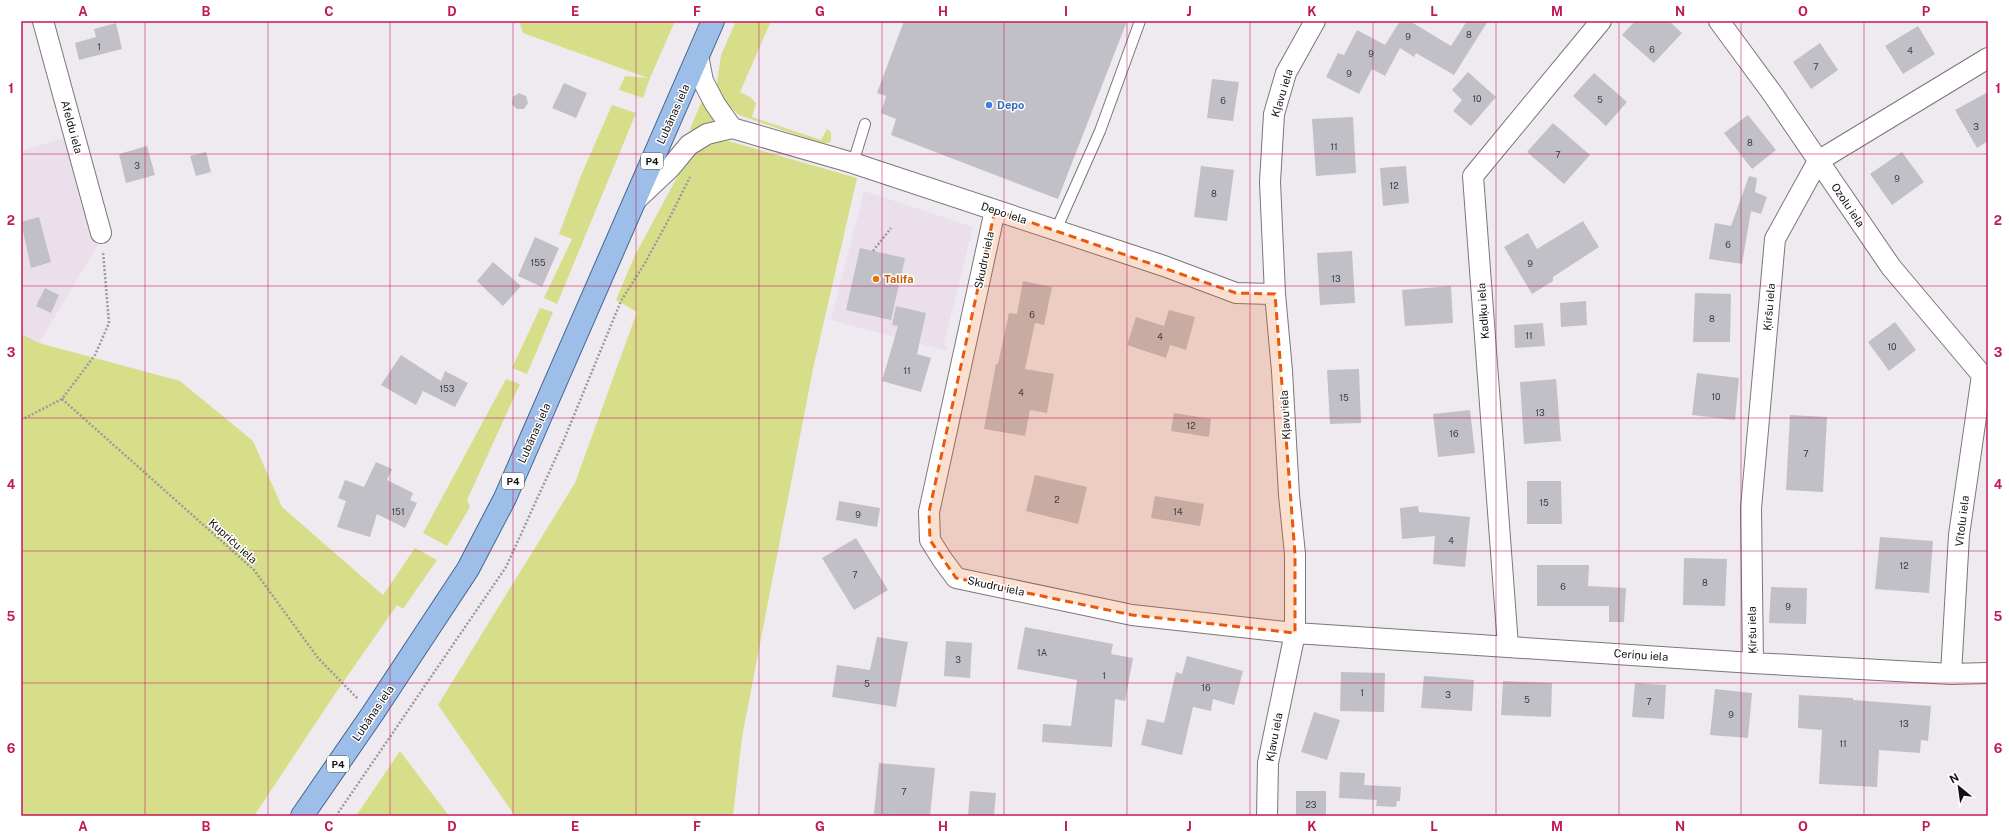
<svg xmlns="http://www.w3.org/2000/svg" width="2009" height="837" viewBox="0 0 2009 837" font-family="'Public Sans',sans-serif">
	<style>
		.built { fill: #eadfea }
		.green { fill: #d7de8a }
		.building { fill: #c1c0c7 }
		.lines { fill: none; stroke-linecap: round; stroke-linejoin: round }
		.lane-casing { stroke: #7b767b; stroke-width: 12 }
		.street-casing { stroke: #7b767b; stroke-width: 22 }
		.primary-casing { stroke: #426693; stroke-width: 24 }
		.path { stroke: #9c999c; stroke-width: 2.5; stroke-dasharray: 2 2; stroke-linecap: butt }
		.lane { stroke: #fff; stroke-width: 10 }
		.street { stroke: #fff; stroke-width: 20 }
		.primary { stroke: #9dbee8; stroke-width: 22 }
		.marked { fill: #e8590c; fill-opacity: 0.2; stroke: #e8590c; stroke-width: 3; stroke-dasharray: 8 5; stroke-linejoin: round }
		.grid { fill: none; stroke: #c2185b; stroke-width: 1; stroke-opacity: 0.55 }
		.shop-dot { fill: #3f7fe0; stroke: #fff; stroke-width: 1.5 }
		.food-dot { fill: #e8710a; stroke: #fff; stroke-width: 1.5 }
		.labels { text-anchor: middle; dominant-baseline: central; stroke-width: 3; stroke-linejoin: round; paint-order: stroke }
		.number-label { font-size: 9px; fill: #3e3d40 }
		.shield { fill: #fff; stroke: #5a585a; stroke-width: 1 }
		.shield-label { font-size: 10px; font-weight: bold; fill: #131113 }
		.street-label { font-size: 11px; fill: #131113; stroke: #fff }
		.shop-label { font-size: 11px; font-weight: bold; fill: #366cbe; stroke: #fff; text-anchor: start }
		.food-label { font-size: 11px; font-weight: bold; fill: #c56008; stroke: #fff; text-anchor: start }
		.neatline { fill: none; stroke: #c2185b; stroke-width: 1.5 }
		.grid-label { font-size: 13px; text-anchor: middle; font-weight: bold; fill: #c2185b }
	</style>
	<rect width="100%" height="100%" fill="#efeaef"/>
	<path class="built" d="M 67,137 L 102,238 L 39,343 L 21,334 L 21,151 Z
		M 864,191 L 973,227 L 944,342 L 948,351 L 831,320 Z"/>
	<path class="green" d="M 519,21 L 675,21 L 650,78 L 643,98 L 619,90 L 625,76 L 648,78 L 523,33 Z
		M 736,21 L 771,21 L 740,92 L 750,97 L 756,103 L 752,117 L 821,140 L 827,129 L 831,132 L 831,142 L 823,144 L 739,115 L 728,105 L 716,89 L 721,55 Z
		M 703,102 L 717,121 L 716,124 L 693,132 L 690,129 L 701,103 Z
		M 612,105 L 636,113 L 557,304 L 544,298 L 572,239 L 559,234 L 582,173 Z
		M 718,138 L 857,178 L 813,369 L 742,737 L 733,816 L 515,816 L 438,705 L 575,483 L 637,312 L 616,300 L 635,255 L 688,157 Z
		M 540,308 L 553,312 L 527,374 L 512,368 Z
		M 21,334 L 39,343 L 180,381 L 253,441 L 282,507 L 383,595 L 415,548 L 437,560 L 403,609 L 397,605 L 339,688 L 254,816 L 21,816 Z
		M 506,379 L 520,384 L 467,500 L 470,507 L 447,546 L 423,533 Z
		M 400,751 L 449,816 L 356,816 Z"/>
	<path class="building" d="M 904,21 L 1127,21 L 1058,199 L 891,135 L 896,119 L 881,113 L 886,96 L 877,93 Z
		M 1400,21 L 1414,21 L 1413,23 L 1451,46 L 1467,21 L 1488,21 L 1454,75 L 1416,53 L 1414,57 L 1400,48 L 1385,76 L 1372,69 L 1359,94 L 1326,77 L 1338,53 L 1344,55 L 1357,30 L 1385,45 Z
		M 1635,21 L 1669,21 L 1682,33 L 1654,63 L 1622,35 Z
		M 116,23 L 122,49 L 79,60 L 75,43 L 96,37 L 94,29 Z
		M 1918,26 L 1935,54 L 1903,74 L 1885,46 Z
		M 1820,43 L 1838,70 L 1811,89 L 1793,62 Z
		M 1468,72 L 1496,97 L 1471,126 L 1453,111 L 1462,100 L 1452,90 Z
		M 1594,73 L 1627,102 L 1606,126 L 1573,96 Z
		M 1212,79 L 1239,82 L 1233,121 L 1207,118 Z
		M 564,83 L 587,93 L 576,118 L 552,108 Z
		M 1988,92 L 1988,141 L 1977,148 L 1955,110 Z
		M 519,93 L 526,96 L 528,103 L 524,109 L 517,109 L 512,104 L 513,97 Z
		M 1748,115 L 1776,150 L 1752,169 L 1724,133 Z
		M 1353,117 L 1356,173 L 1316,176 L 1312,119 Z
		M 1553,123 L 1590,155 L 1564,184 L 1527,152 Z
		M 147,146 L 155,175 L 126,183 L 119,154 Z
		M 206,152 L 211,172 L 196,176 L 190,156 Z
		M 1902,152 L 1924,182 L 1892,205 L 1870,174 Z
		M 1201,166 L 1234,170 L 1227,221 L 1194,217 Z
		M 1406,166 L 1409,203 L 1383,206 L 1380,168 Z
		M 1749,176 L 1757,178 L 1755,192 L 1767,197 L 1761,214 L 1751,211 L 1742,264 L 1709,259 L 1715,223 L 1731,226 Z
		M 39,217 L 51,262 L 31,268 L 21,222 Z
		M 1583,221 L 1599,247 L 1553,277 L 1553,281 L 1532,294 L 1504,247 L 1528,233 L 1537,249 Z
		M 535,237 L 559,248 L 542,287 L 518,276 Z
		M 860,248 L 905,258 L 891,320 L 846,310 Z
		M 1352,251 L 1355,303 L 1320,305 L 1317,253 Z
		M 493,262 L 521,286 L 503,306 L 477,281 Z
		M 1023,281 L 1052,287 L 1044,325 L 1035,323 L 1025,369 L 1054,374 L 1047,413 L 1030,410 L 1025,436 L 984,429 L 996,364 L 998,364 L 1009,313 L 1017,314 Z
		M 1451,286 L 1453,323 L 1405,326 L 1402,290 Z
		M 45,288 L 59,295 L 51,313 L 36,306 Z
		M 1695,293 L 1731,294 L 1730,342 L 1693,342 Z
		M 1586,301 L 1587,325 L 1561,327 L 1560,303 Z
		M 896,306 L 926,313 L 917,354 L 931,358 L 921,392 L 882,381 L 898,326 L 892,325 Z
		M 1169,310 L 1195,317 L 1186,350 L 1170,345 L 1166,358 L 1127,345 L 1136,317 L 1164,326 Z
		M 1895,322 L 1916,350 L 1889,371 L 1868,342 Z
		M 1543,323 L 1545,346 L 1515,348 L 1514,325 Z
		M 401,355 L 441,381 L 445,371 L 468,383 L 455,407 L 423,391 L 416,405 L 381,385 Z
		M 1359,369 L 1361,423 L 1330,424 L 1327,370 Z
		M 1697,373 L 1739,378 L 1735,420 L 1692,415 Z
		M 1556,379 L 1561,441 L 1524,444 L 1520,382 Z
		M 1470,410 L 1475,453 L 1438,457 L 1433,414 Z
		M 1174,413 L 1211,419 L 1209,437 L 1171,431 Z
		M 1790,415 L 1827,417 L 1823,492 L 1786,490 Z
		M 376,462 L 392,469 L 387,480 L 413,493 L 410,500 L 417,503 L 405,528 L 377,514 L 370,537 L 337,527 L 346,501 L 338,498 L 345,480 L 364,487 Z
		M 1035,475 L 1087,487 L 1078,524 L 1026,511 Z
		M 1527,481 L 1561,481 L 1562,524 L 1527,524 Z
		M 1155,496 L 1204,504 L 1200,526 L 1151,518 Z
		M 839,501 L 880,508 L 877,527 L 836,520 Z
		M 1418,506 L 1419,512 L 1470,517 L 1465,567 L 1433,564 L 1435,536 L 1402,539 L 1400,508 Z
		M 1880,537 L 1933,541 L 1929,593 L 1875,589 Z
		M 856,538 L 888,590 L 854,610 L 822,558 Z
		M 1684,558 L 1727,559 L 1725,606 L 1683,605 Z
		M 1537,565 L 1589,565 L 1588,586 L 1626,588 L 1624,622 L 1609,622 L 1609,606 L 1537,606 Z
		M 1771,587 L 1807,588 L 1806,624 L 1769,623 Z
		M 1025,627 L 1113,644 L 1111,654 L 1133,658 L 1125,701 L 1115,699 L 1112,747 L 1042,742 L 1043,724 L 1071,726 L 1077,680 L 1017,669 Z
		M 877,637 L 908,642 L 896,707 L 832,697 L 837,665 L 870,670 Z
		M 946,641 L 972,643 L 970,678 L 944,676 Z
		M 1187,656 L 1243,671 L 1234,705 L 1213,699 L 1211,711 L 1193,707 L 1182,755 L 1141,745 L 1147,719 L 1164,723 L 1176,672 L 1182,674 Z
		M 1341,672 L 1385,673 L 1384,712 L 1340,711 Z
		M 1424,676 L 1474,680 L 1472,711 L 1421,708 Z
		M 1503,681 L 1552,683 L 1551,717 L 1501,715 Z
		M 1635,683 L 1666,685 L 1664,719 L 1632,717 Z
		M 1715,689 L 1752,693 L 1748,738 L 1710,735 Z
		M 1799,695 L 1853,698 L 1853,700 L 1931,706 L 1928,741 L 1921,740 L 1920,753 L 1879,750 L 1877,787 L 1819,784 L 1822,730 L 1798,728 Z
		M 1314,712 L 1340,720 L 1327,760 L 1301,752 Z
		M 879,763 L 935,768 L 930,816 L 874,814 Z
		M 1340,772 L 1365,773 L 1364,785 L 1401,787 L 1400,801 L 1397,801 L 1396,807 L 1376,806 L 1377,800 L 1339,798 Z
		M 970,791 L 996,793 L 994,816 L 968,816 Z
		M 1296,791 L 1326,791 L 1326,816 L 1296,816 Z"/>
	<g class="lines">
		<defs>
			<path id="lane" d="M 853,163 L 865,124
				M 1056,230 L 1100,131 L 1140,21"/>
			<path id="street" d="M 43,21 L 101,233
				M 1719,21 L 1772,93 L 1891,267 L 1982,375 L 1988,379
				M 698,56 L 703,81 L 715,104 L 732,128
				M 636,200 L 670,168 L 689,145 L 707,134 L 732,128 L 853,163 L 1164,266 L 1236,293 L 1275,294
				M 995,210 L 929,512 L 930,540 L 942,559 L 956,578 L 1132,615 L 1295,633 L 1753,663 L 1951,674 L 1988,673
				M 1508,646 L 1473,176 L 1601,21
				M 1753,663 L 1751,508 L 1775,239 L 1818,161 L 1988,58
				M 1951,674 L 1959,535 L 1982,375
				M 1267,816 L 1268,763 L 1295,633 L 1295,554 L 1289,495 L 1282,371 L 1275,294 L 1270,182 L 1274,114 L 1286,73 L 1315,21"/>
			<path id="primary" d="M 302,816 L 373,713 L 468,569 L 505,498 L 713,21"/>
		</defs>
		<use href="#lane" class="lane-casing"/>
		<use href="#street" class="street-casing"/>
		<use href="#primary" class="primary-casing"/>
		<path class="path" d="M 873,251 L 891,228
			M 62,399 L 254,570 L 318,658 L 358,699
			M 21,420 L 62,399 L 95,355 L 109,323 L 103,251
			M 336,816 L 506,567 L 563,442 L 621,301 L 645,263 L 671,215 L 690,177"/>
		<use href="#lane" class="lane"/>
		<use href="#street" class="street"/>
		<use href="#primary" class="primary"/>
	</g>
	<path class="marked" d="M 995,210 L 1236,293 L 1275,294 L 1295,554 L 1295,633 L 1132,615 L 956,578 L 930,540 L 929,512 Z"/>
	<path class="grid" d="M 145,21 L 145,816M 268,21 L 268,816M 390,21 L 390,816M 513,21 L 513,816M 636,21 L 636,816M 759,21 L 759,816M 882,21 L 882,816M 1004,21 L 1004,816M 1127,21 L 1127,816M 1250,21 L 1250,816M 1373,21 L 1373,816M 1496,21 L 1496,816M 1619,21 L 1619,816M 1741,21 L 1741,816M 1864,21 L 1864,816M 21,154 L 1988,154M 21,286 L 1988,286M 21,418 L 1988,418M 21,551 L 1988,551M 21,683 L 1988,683"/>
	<circle class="shop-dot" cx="989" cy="105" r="4"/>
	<circle class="food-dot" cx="876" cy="279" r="4"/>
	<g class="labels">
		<g class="number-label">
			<text x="1469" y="34">8</text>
			<text x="1408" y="36">9</text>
			<text x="99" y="46">1</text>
			<text x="1652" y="49">6</text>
			<text x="1910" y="50">4</text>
			<text x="1371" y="53">9</text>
			<text x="1816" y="66">7</text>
			<text x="1349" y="73">9</text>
			<text x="1477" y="98">10</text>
			<text x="1600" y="99">5</text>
			<text x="1223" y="100">6</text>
			<text x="1976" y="126">3</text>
			<text x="1750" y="142">8</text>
			<text x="1334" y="146">11</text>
			<text x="1558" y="154">7</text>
			<text x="137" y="165">3</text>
			<text x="1897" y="178">9</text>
			<text x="1394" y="185">12</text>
			<text x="1214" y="193">8</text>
			<text x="1728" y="244">6</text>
			<text x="538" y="262">155</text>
			<text x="1530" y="263">9</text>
			<text x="1336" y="278">13</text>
			<text x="1032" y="314">6</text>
			<text x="1712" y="318">8</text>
			<text x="1529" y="335">11</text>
			<text x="1160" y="336">4</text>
			<text x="1892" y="346">10</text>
			<text x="907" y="370">11</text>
			<text x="447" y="388">153</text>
			<text x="1021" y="392">4</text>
			<text x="1716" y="396">10</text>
			<text x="1344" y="397">15</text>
			<text x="1540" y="412">13</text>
			<text x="1191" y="425">12</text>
			<text x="1454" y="433">16</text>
			<text x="1806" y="453">7</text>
			<text x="1057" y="499">2</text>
			<text x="1544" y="502">15</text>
			<text x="398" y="511">151</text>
			<text x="1178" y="511">14</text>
			<text x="858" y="514">9</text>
			<text x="1451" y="540">4</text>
			<text x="1904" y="565">12</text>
			<text x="855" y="574">7</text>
			<text x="1705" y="582">8</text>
			<text x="1563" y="586">6</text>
			<text x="1788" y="606">9</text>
			<text x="1042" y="652">1A</text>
			<text x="958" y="659">3</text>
			<text x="1104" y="675">1</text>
			<text x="867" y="683">5</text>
			<text x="1206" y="687">16</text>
			<text x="1362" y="692">1</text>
			<text x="1448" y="694">3</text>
			<text x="1527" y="699">5</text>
			<text x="1649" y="701">7</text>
			<text x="1731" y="714">9</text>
			<text x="1904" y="723">13</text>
			<text x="1843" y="743">11</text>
			<text x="904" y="791">7</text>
			<text x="1311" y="804">23</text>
		</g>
		<g class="shield">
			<rect x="641" y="153" width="22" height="16" rx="3"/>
			<rect x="502" y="473" width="22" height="16" rx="3"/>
			<rect x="327" y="756" width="22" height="16" rx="3"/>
		</g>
		<g class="shield-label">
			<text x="652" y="161">P4</text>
			<text x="513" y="481">P4</text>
			<text x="338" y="764">P4</text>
		</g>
		<g class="street-label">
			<text transform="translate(1282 93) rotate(-73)">Kļavu iela</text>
			<text transform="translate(673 114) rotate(-66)">Lubānas iela</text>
			<text transform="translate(72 127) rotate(75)">Afeldu iela</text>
			<text transform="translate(1848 205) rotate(56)">Ozolu iela</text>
			<text transform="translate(1004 213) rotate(18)">Depo iela</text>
			<text transform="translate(984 260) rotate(-78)">Skudru iela</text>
			<text transform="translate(1769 307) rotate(-85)">Ķiršu iela</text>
			<text transform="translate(1483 311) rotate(-94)">Kadiķu iela</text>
			<text transform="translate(1285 415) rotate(-93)">Kļavu iela</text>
			<text transform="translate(534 433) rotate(-66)">Lubānas iela</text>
			<text transform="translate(1962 521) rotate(-83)">Vītolu iela</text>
			<text transform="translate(233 541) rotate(42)">Kupriču iela</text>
			<text transform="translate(996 586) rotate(12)">Skudru iela</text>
			<text transform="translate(1752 630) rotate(-91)">Ķiršu iela</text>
			<text transform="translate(1641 655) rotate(4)">Ceriņu iela</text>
			<text transform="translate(373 713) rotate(-56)">Lubānas iela</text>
			<text transform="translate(1274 737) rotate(-79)">Kļavu iela</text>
		</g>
		<g class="shop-label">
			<text x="997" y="105">Depo</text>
		</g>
		<g class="food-label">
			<text x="884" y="279">Talifa</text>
		</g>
	</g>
	<rect width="2009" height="837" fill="none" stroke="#ffffff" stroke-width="44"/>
	<g transform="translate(1959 787) rotate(331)" stroke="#ffffff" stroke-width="3" paint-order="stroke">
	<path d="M0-3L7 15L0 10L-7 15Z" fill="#131113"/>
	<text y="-6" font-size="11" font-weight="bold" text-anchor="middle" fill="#131113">N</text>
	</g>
	<rect x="22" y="22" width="1965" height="793" class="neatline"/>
	<g class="grid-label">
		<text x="83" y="16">A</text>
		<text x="206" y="16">B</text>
		<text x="329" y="16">C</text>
		<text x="452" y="16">D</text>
		<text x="575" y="16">E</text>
		<text x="697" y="16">F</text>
		<text x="820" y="16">G</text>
		<text x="943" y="16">H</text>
		<text x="1066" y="16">I</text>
		<text x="1189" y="16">J</text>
		<text x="1312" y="16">K</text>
		<text x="1434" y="16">L</text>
		<text x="1557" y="16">M</text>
		<text x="1680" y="16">N</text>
		<text x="1803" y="16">O</text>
		<text x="1926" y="16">P</text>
		<text x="11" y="93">1</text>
		<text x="1998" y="93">1</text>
		<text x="11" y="225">2</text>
		<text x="1998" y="225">2</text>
		<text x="11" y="357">3</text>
		<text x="1998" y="357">3</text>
		<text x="11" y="489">4</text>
		<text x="1998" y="489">4</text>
		<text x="11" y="621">5</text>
		<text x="1998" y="621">5</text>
		<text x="11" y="753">6</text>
		<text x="1998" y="753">6</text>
		<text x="83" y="831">A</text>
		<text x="206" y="831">B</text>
		<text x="329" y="831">C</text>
		<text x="452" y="831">D</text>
		<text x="575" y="831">E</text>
		<text x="697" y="831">F</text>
		<text x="820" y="831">G</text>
		<text x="943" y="831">H</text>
		<text x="1066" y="831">I</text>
		<text x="1189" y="831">J</text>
		<text x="1312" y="831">K</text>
		<text x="1434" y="831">L</text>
		<text x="1557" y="831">M</text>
		<text x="1680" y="831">N</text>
		<text x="1803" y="831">O</text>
		<text x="1926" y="831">P</text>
	</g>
</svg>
